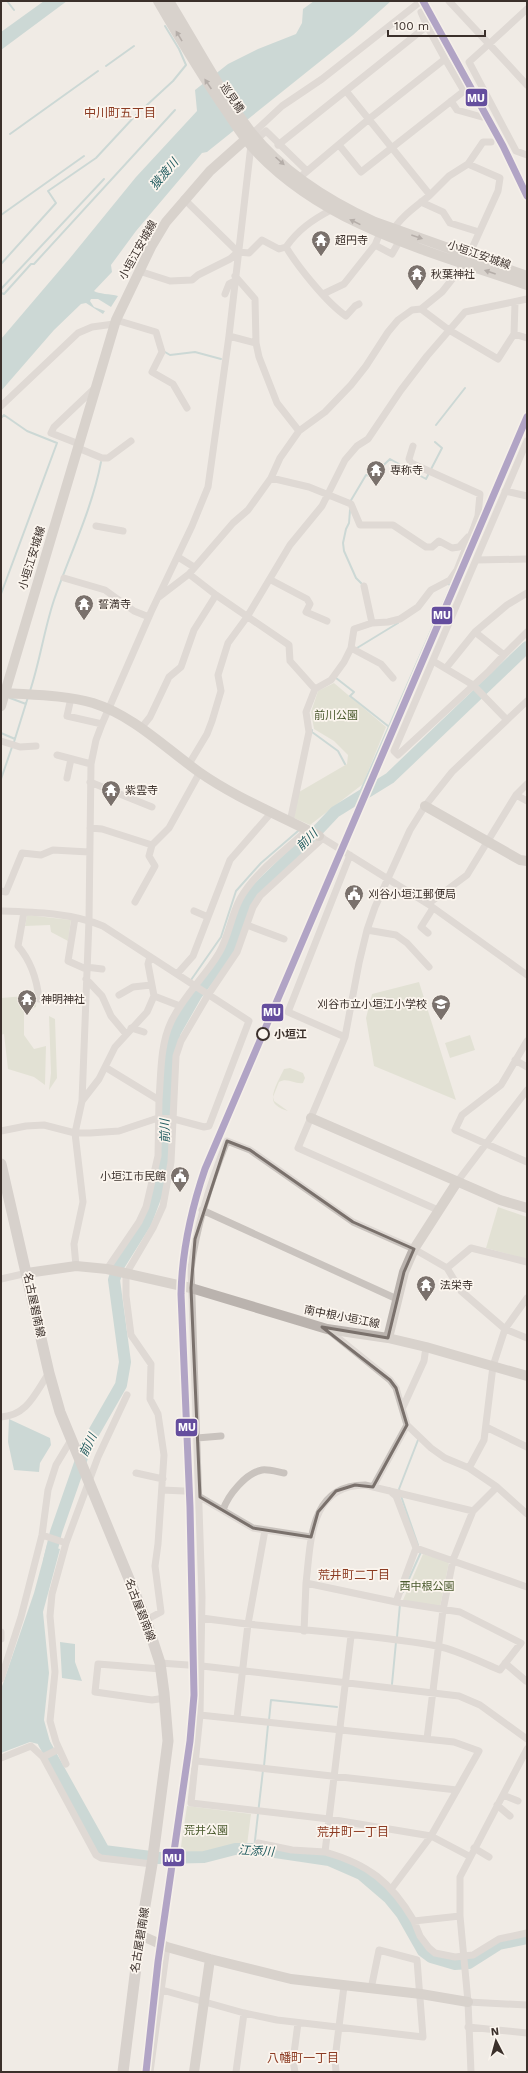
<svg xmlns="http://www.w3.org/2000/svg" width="528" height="2073" viewBox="0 0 528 2073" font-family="'Work Sans','Noto Sans JP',sans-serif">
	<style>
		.green { fill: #d1d6bf }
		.water { fill: #a1c2c1 }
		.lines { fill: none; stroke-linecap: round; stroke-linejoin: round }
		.stream { stroke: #a1c2c1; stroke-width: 2 }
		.river { stroke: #a1c2c1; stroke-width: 12 }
		.street { stroke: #c9c3be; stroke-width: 7 }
		.secondary { stroke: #bab3ae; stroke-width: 10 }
		.primary { stroke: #b8b1ad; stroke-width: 11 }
		.rail-1-casing { stroke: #fbf5ee; stroke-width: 10 }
		.rail-1 { stroke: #654e9e; stroke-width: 7 }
		.oneway { fill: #6e645f }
		.marked { fill: none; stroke: #7a716c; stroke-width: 3; stroke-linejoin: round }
		.stop-dot { fill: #fbf5ee; stroke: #3b302b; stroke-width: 2 }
		.labels { text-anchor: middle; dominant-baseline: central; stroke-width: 3.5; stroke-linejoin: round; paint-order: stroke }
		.street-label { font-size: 11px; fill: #3b302b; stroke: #fbf5ee }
		.poi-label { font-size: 11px; fill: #3b302b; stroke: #fbf5ee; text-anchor: start }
		.park-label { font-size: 11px; fill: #4a5a2e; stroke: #fbf5ee }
		.stop-label { font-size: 11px; font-weight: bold; fill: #3b302b; stroke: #fbf5ee; text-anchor: start }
		.neighbourhood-label { font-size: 12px; fill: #8c3b22; stroke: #fbf5ee }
		.water-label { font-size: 12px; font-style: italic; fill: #1f5a5e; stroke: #fbf5ee }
		.line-badge { stroke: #fbf5ee; stroke-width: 1.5 }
		.badge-label { font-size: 11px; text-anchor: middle; font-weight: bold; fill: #fff }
	</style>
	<rect width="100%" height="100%" fill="#f0ebe5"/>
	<path class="green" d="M 334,683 L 386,727 L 363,784 L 310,825 L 294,818 L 299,792 L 347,764 L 348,755 L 334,741 L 314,729 L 311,712 L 318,691 Z
		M 27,915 L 71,920 L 68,941 L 51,932 L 50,925 L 25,926 Z
		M 419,982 L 456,1100 L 374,1066 L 366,1018 L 372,994 Z
		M 37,995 L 36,1007 L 24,1012 L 24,1035 L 34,1049 L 46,1046 L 45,1085 L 34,1077 L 8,1069 L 4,1034 L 1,1035 L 1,998 Z
		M 49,1016 L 55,1019 L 57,1078 L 49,1090 L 51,1073 Z
		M 470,1035 L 475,1050 L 450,1058 L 445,1043 Z
		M 290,1068 L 303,1073 L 305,1078 L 303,1083 C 295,1085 288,1077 279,1082 L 273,1097 L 274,1101 L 288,1111 C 284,1110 279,1108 276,1105 C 267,1098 280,1078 284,1069 Z
		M 498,1207 L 527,1217 L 527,1259 L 486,1248 Z
		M 423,1554 L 449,1562 L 440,1607 L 403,1600 Z
		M 187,1806 L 251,1814 L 247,1845 L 198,1853 L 180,1853 Z"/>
	<path class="water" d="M 44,1 L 67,1 L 1,50 L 1,32 Z
		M 314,1 L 391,1 L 353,35 L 207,152 L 202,153 L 136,231 L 111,265 L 112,272 L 94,291 C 98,294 111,294 118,296 L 111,307 L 98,299 L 91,299 L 90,301 L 94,307 L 105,311 L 103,314 L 86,303 L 81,304 L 54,330 L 1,391 L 1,339 L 70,258 L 136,177 L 197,111 L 195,90 L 228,64 L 258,49 L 296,34 L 302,23 L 303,9 Z
		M 9,1419 L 50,1438 L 51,1445 L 40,1463 L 39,1472 L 14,1470 L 8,1442 Z
		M 47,1545 L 60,1549 L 43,1612 L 49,1673 L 44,1720 L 52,1749 L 45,1753 L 38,1744 L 30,1742 L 1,1753 L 1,1689 L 34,1593 Z
		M 60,1642 L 75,1644 L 75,1662 L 82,1681 L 62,1678 Z"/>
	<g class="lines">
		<path class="stream" d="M 7,1 L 14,10
			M 106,66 L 134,46
			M 10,134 L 98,71
			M 1,215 L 84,156
			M 1,264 L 56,203 L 48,191 L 96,158 L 135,116 L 173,81 L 186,65 L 179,49 L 165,26
			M 1,289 L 104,179
			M 1,293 L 4,294 L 31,264 L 34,264 L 175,110
			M 165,352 L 170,355 L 195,352 L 221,359
			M 1,418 L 4,415 L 27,431 L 57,443 L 1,594
			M 436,425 L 465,388
			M 350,502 L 366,475 L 372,476 L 390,459 L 426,479 L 442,448 L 435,442
			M 350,510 L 349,523 L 346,529 L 343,543 L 344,551 L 356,578 L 362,584
			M 357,648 L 398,623
			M 336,678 L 354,692 L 350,696 L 388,726
			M 30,691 C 40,661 44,630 54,600 C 70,554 92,509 101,462
			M 10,698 L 26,704
			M 312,730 L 312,732 L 338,751 L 345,764
			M 1,733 L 15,739
			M 14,742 L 28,697
			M 1,779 L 12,747
			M 358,797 L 451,585 L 448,584
			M 191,980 L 221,937 L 236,891 L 261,863 L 298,831
			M 400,1492 L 399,1489 L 418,1440
			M 401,1496 L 418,1545
			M 403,1592 L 421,1552
			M 397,1637 L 400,1604
			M 392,1684 L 396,1642
			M 269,1720 L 271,1700 L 337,1707
			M 264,1766 L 268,1725
			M 254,1849 L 263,1770"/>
		<path class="river" d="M 49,1561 L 56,1532 L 86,1446 L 121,1385 L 125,1362 L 114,1280 L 119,1265 L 146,1222 L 158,1190 L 166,1153 L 165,1110 L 170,1049 L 175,1032 L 196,995 L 229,951 L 249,897 L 319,829 L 335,812 L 390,778 L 527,647
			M 44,1743 L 104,1851 L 159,1858 L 204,1857 L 235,1849 L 254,1849 L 329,1860 L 361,1874 L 389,1898 L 402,1914 L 423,1951 L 431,1957 L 455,1964 L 469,1963 L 499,1944 L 527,1938"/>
		<path class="street" d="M 449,1 L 489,44 L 469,62 L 516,151 L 527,155
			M 527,9 L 489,44 L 527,85
			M 421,12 L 427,26
			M 346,91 L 430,195 C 417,206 400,217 392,232
			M 451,101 L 457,110 L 482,117
			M 250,136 L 282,106 L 322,79 L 421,1
			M 258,138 L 266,131 L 307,171
			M 278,145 L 427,26 L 445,59 L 369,119 L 299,178
			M 339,145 L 361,172 L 464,91 L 445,59
			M 468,164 L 483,142 L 491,142
			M 430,195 L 449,176 L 468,164 L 500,178 L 498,191 L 469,255
			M 184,199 L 238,252 L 249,253 L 262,240 L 279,249 L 286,247 C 298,267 327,303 346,316 L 355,306 L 359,304
			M 421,202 L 443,212 L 450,223 L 479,232
			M 375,245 L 392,254 L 400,240
			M 286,247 C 298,230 312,220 331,210
			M 139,271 L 170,281 L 192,280 L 198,275 L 230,259 L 238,252
			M 235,276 L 255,299 L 256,343 L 259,357 L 277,403 L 299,431
			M 225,294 L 229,284 L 235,281
			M 323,294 L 344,284 L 375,245 L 380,233
			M 515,303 L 514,334 L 527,338
			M 421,309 L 449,330 L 498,359 L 514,334
			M 116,320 L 156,332 L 162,352 L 152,372 L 173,384 L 187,408
			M 229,336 L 256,343
			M 1,406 L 78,333 L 92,327 L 114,324
			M 79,444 L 51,433 L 54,427 L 96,387
			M 78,448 L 102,458 L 108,458 L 131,441
			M 271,478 L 280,458 L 299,431 L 325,412 L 351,385 L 366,366 L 388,332 L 398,320 L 412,310 L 421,309 L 442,292 L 465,263
			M 505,491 L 527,496
			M 96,526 L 123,531
			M 178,557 L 194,567
			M 477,560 L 527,559
			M 189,574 L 216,595 L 289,645 L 290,661 L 315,689
			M 64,578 L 105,590 L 134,611 L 149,617
			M 271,580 L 307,599 L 310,604 L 306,612 L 327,621
			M 364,586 L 372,623
			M 527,593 L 507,605 L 475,632 L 504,655 L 527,632
			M 159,597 L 189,574 L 233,523 L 248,510 L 271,478 L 309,487 L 351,504 L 360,525 L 393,525 L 426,547 L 432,547 L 439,541 L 452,548 L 459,547 L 468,537
			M 351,648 L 381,664 L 393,678
			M 504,655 L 489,671 L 398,755 L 394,751 L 527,441
			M 433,661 L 473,685 L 507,720
			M 446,668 L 475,632
			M 71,698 L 67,716 L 102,724
			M 142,727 L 150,717 L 169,677 L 181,667 L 194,630 L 216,595
			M 1,741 L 20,747 L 36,746
			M 57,755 L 91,764
			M 189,764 L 207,734 L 212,721 L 221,691 L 218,675 L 228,643 L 247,617 L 290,545 L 322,506 L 345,460 L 357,446 L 368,439 L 401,390 L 427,356 L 465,312 L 527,299
			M 67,778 L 71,759
			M 90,782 L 152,807
			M 516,795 L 527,801
			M 290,822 L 309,732 L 306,712 L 315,689 L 331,680 L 344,662 L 351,648 L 354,629 L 372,623 L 388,622 L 400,619 L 418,607 L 431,590 L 450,580 L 457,570 L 474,527 L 478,516 L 480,494 L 411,463 L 409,459 L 413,446
			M 90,828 L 102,829 L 152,845
			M 319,836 L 428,904 L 527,975
			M 1,891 L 6,892 L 22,853 L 41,855 L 53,850 L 89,852
			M 135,902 L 155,866 L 149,856 L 152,845 L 169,828 L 200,772
			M 428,904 L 467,875 L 516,795 L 527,784
			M 1,911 C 34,912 72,913 103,926 L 249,1021 L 209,1126 L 204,1127 L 174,1119 L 158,1118 L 119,1131 L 90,1133 L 75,1133 L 44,1125 L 26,1126 L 1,1131
			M 194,911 L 208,917
			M 24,912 L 18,946 C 30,960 37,980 39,999
			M 75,918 L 68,961 L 86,969
			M 247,925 L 284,939
			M 367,930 L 396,935 L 407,943 L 429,967
			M 428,933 L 421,927 L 433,908
			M 150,957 L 148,964 L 154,996
			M 86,967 L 102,969
			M 177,974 L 193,956 L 230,860 L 271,813
			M 86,979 L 102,996 L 111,1016 L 126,1034
			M 119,995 L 133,987 L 151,985
			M 131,1028 L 144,1032
			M 345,1037 L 288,1012 L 350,855
			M 527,1041 L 501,1085 L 462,1115 L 455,1130 L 527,1162
			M 515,1060 L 527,1067
			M 105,1067 L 159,1100 L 158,1156 L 146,1207 L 139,1222 L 107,1269
			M 159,1100 C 161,1075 160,1045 171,1022 C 183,996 205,977 219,953 C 229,936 231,916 240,899 C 254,873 286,850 307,830
			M 82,1101 L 99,1079 L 115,1047 L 147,1012 L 154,996 L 180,1006
			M 457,1182 L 527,1090
			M 202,1210 L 397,1299
			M 438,1210 L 298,1148 L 345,1037 L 359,963 L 367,930 L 375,907 L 410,830 L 425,806 L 452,772 L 527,701
			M 76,1266 L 74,1244 L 83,1202 L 75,1133 L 82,1101 L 89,920 L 91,764 L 96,740 L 102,724 L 151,612 L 192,526 L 208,487 L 229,336 L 251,145
			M 447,1268 L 471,1248 L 527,1262
			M 1,1279 L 27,1273
			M 327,1329 L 390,1380 L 396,1388 L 407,1425 L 431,1448 L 445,1458 L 469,1468 L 497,1487 L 527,1514
			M 403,1407 L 424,1361 L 426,1347
			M 1,1417 C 28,1415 35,1393 49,1373
			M 486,1427 L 527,1447
			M 197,1438 L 221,1436
			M 469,1468 L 484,1440 L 493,1366 L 505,1329 L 527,1298
			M 136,1473 L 163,1479
			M 373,1487 L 407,1425
			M 162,1490 L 184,1491
			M 390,1491 L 396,1496 L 416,1548 L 396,1602
			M 200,1497 L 253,1528 L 311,1537
			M 223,1510 C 228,1495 246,1473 262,1470 C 268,1469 278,1472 284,1473
			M 42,1535 L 66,1543 L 52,1594 L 50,1616 L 55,1672 L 50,1721 L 56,1742 L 66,1764
			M 66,1543 L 98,1457 L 127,1395
			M 416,1548 L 527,1587
			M 306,1583 C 311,1542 309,1485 365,1485 L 473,1511
			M 202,1618 C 279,1630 360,1632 437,1646 C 457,1650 481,1662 500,1670 L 521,1643 L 460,1612 L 396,1602 L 306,1583 L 304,1631
			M 146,1620 L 161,1612 L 155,1566 L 158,1544 L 164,1455 L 158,1414 L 150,1399 L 151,1364 L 131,1335 L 126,1296 L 126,1274 L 153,1228 L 163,1206 L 171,1162 L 176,1056 L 181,1041 L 208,995 L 237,952 L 253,907 L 260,896 L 323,838
			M 1,1632 L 1,1639
			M 351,1636 L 325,1852 C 368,1864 391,1882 414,1921 L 460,1916
			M 160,1663 L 202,1666 L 459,1696 L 480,1705 L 527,1739
			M 505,1663 L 526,1681 L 527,1680
			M 161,1669 L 98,1664 L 95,1692 L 152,1700 L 165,1698
			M 1,1679 L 21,1617 L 42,1535 L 48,1490 L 56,1465 L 71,1440
			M 200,1715 L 454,1742 L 479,1751 L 431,1836 L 392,1888
			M 237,1718 L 248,1624 L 265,1530
			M 427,1739 L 443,1610 L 453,1560 L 473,1511 L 497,1487
			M 43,1757 L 59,1749
			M 1,1758 L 31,1746 L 43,1757 L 96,1855 L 101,1858 L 152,1864
			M 197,1761 L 457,1790
			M 503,1795 L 518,1801
			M 497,1805 L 510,1816
			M 258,1843 L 292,1850 L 325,1852
			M 474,1848 L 489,1857
			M 469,1856 L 431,1836 L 329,1819 L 191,1803 L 200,1715 L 202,1597 L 191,1268 C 197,1223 210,1183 227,1141 L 250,1150 L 353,1222 L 414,1249 L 447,1268 L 461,1291 L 505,1329 L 527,1338
			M 414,1921 L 420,1936 L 429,1948 L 435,1953 L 455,1957 L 473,1955 L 499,1939 L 527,1933
			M 162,1990 L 244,2013 L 277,2020 L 423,2037 L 417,1960 L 379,1950 L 371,1989
			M 468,2002 L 527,2005
			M 468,2027 L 527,2033
			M 150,2072 L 167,1947
			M 236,2072 L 244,2013
			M 295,2072 L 293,2061 L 298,2023
			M 336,2072 L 335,2059 L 344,1986
			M 471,2072 L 468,2002 L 460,1916 L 460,1877 L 527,1749"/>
		<path class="secondary" d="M 158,1 C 180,39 202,76 227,112 C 235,124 243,137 253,148 C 324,226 432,252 527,285
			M 169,1 C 196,45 220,91 251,132 C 283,172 329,201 375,222 L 527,276
			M 5,693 C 34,695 65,695 93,703 C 134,716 164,747 199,772 C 236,798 279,815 319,836
			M 1,706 L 116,320 L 151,247 L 166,222 L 210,171 L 246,139
			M 425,806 L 520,860 L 527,861
			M 311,1118 L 500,1200 L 527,1208
			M 27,1273 L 76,1266 L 107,1269 L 191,1288 L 327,1329 L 388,1338 L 426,1347 L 527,1376
			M 388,1338 L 404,1272 L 414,1249 L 457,1182
			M 140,1935 L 167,1947 L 210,1959 L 291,1979 L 421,1994 L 468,2002
			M 194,2072 L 210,1959"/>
		<path class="primary" d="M 1,1164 L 49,1373 L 60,1412 L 146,1620 L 160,1663 L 164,1693 L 168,1741 L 152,1864 L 140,1935 L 123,2072"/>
		<defs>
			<path id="rail-1" d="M 423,1 L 503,146 L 527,196
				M 146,2072 L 158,1962 L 190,1741 L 194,1695 L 190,1507 L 181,1294 C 182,1251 191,1210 205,1169 L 527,417"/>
		</defs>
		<use href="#rail-1" class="rail-1-casing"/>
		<use href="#rail-1" class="rail-1"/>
	</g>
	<defs><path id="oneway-solid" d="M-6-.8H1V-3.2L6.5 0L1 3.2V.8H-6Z"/></defs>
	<g class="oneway">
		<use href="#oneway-solid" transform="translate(179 36) rotate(-121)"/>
		<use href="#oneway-solid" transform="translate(208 84) rotate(-124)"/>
		<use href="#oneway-solid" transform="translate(280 161) rotate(42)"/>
		<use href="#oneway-solid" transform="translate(355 222) rotate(-154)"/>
		<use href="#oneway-solid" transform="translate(417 237) rotate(19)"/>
		<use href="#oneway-solid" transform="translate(490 272) rotate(-161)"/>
	</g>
	<path d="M0 0H528V2073H0ZM 227,1141 L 250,1150 L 353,1222 L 414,1249 L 404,1272 L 388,1338 L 322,1327 L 390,1380 L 396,1388 L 407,1425 L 373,1487 L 355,1485 L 336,1491 L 318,1512 L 311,1537 L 253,1528 L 200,1497 L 191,1288 L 195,1239 Z" fill="#f0ebe5" fill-opacity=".55" fill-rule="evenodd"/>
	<path class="marked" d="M 227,1141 L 250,1150 L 353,1222 L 414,1249 L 404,1272 L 388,1338 L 322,1327 L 390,1380 L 396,1388 L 407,1425 L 373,1487 L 355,1485 L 336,1491 L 318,1512 L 311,1537 L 253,1528 L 200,1497 L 191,1288 L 195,1239 Z"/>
	<defs>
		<symbol id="temple-pin" viewBox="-11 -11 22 30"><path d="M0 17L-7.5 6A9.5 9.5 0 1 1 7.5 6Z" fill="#7a716c" stroke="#fbf5ee"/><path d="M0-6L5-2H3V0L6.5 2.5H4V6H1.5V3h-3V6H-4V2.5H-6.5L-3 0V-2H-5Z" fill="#fff"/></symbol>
		<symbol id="civic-pin" viewBox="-11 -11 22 30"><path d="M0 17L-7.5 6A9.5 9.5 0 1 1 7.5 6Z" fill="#7a716c" stroke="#fbf5ee"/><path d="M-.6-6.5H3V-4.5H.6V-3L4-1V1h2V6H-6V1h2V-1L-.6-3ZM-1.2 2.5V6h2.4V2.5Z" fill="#fff"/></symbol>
		<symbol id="school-pin" viewBox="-11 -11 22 30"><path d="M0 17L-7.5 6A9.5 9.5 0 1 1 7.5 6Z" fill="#7a716c" stroke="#fbf5ee"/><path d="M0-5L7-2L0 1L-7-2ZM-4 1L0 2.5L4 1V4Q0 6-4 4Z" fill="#fff"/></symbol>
	</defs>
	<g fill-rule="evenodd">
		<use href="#temple-pin" x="310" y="229" width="22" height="30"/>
		<use href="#temple-pin" x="406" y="263" width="22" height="30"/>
		<use href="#temple-pin" x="365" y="459" width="22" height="30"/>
		<use href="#temple-pin" x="73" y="593" width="22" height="30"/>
		<use href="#temple-pin" x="100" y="779" width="22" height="30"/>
		<use href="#civic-pin" x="343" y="883" width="22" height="30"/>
		<use href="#temple-pin" x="16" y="988" width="22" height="30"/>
		<use href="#school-pin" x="430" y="993" width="22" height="30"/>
		<use href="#civic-pin" x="169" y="1165" width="22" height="30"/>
		<use href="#temple-pin" x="415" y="1274" width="22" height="30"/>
	</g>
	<circle class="stop-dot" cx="263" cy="1034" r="6"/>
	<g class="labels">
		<g class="street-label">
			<text transform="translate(232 98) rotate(56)">巡見橋</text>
			<text transform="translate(138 250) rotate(-61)">小垣江安城線</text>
			<text transform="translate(479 255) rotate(19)">小垣江安城線</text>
			<text transform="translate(32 558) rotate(-73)">小垣江安城線</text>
			<text transform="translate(34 1305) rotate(78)">名古屋碧南線</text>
			<text transform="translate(342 1317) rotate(11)">南中根小垣江線</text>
			<text transform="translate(140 1610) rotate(69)">名古屋碧南線</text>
			<text transform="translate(140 1940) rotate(-81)">名古屋碧南線</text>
		</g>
		<g class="poi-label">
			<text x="335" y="240">超円寺</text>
			<text x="431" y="274">秋葉神社</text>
			<text x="390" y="470">専称寺</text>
			<text x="98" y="604">誓満寺</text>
			<text x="125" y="790">紫雲寺</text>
			<text x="368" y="894">刈谷小垣江郵便局</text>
			<text x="41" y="999">神明神社</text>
			<text x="427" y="1004" text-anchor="end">刈谷市立小垣江小学校</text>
			<text x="166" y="1176" text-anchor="end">小垣江市民館</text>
			<text x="440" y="1285">法栄寺</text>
		</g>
		<g class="park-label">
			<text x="336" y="715">前川公園</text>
			<text x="427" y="1586">西中根公園</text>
			<text x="206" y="1830">荒井公園</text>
		</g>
		<g class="stop-label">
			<text x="274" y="1034">小垣江</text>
		</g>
		<g class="neighbourhood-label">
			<text x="120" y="113">中川町五丁目</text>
			<text x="354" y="1575">荒井町二丁目</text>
			<text x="353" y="1832">荒井町一丁目</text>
			<text x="303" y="2058">八幡町一丁目</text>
		</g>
		<g class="water-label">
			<text transform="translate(164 174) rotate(-50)">猿渡川</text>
			<text transform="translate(307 840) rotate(-45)">前川</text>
			<text transform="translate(165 1131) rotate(-91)">前川</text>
			<text transform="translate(88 1445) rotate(-65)">前川</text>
			<text transform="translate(256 1851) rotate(3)">江添川</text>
		</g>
	</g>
	<g class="line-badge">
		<rect x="465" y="88" width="23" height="19" rx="4" fill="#654e9e"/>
		<rect x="431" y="606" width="22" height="19" rx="4" fill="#654e9e"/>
		<rect x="261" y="1003" width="23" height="19" rx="4" fill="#654e9e"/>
		<rect x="175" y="1418" width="23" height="19" rx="4" fill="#654e9e"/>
		<rect x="162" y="1848" width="23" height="19" rx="4" fill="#654e9e"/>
	</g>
	<g class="badge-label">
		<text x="476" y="102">MU</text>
		<text x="442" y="619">MU</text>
		<text x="272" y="1016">MU</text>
		<text x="187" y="1431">MU</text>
		<text x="173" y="1862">MU</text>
	</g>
	<rect width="528" height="2073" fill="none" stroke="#3b302b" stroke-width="4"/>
	<g transform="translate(496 2041) rotate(354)" stroke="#fbf5ee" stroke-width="3" paint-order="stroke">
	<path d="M0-3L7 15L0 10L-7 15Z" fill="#3b302b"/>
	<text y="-6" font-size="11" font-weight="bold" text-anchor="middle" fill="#3b302b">N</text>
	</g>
	<path d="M388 30v6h97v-6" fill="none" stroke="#3b302b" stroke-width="2"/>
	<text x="394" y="30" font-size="12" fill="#3b302b" stroke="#fbf5ee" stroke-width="3" paint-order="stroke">100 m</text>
</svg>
